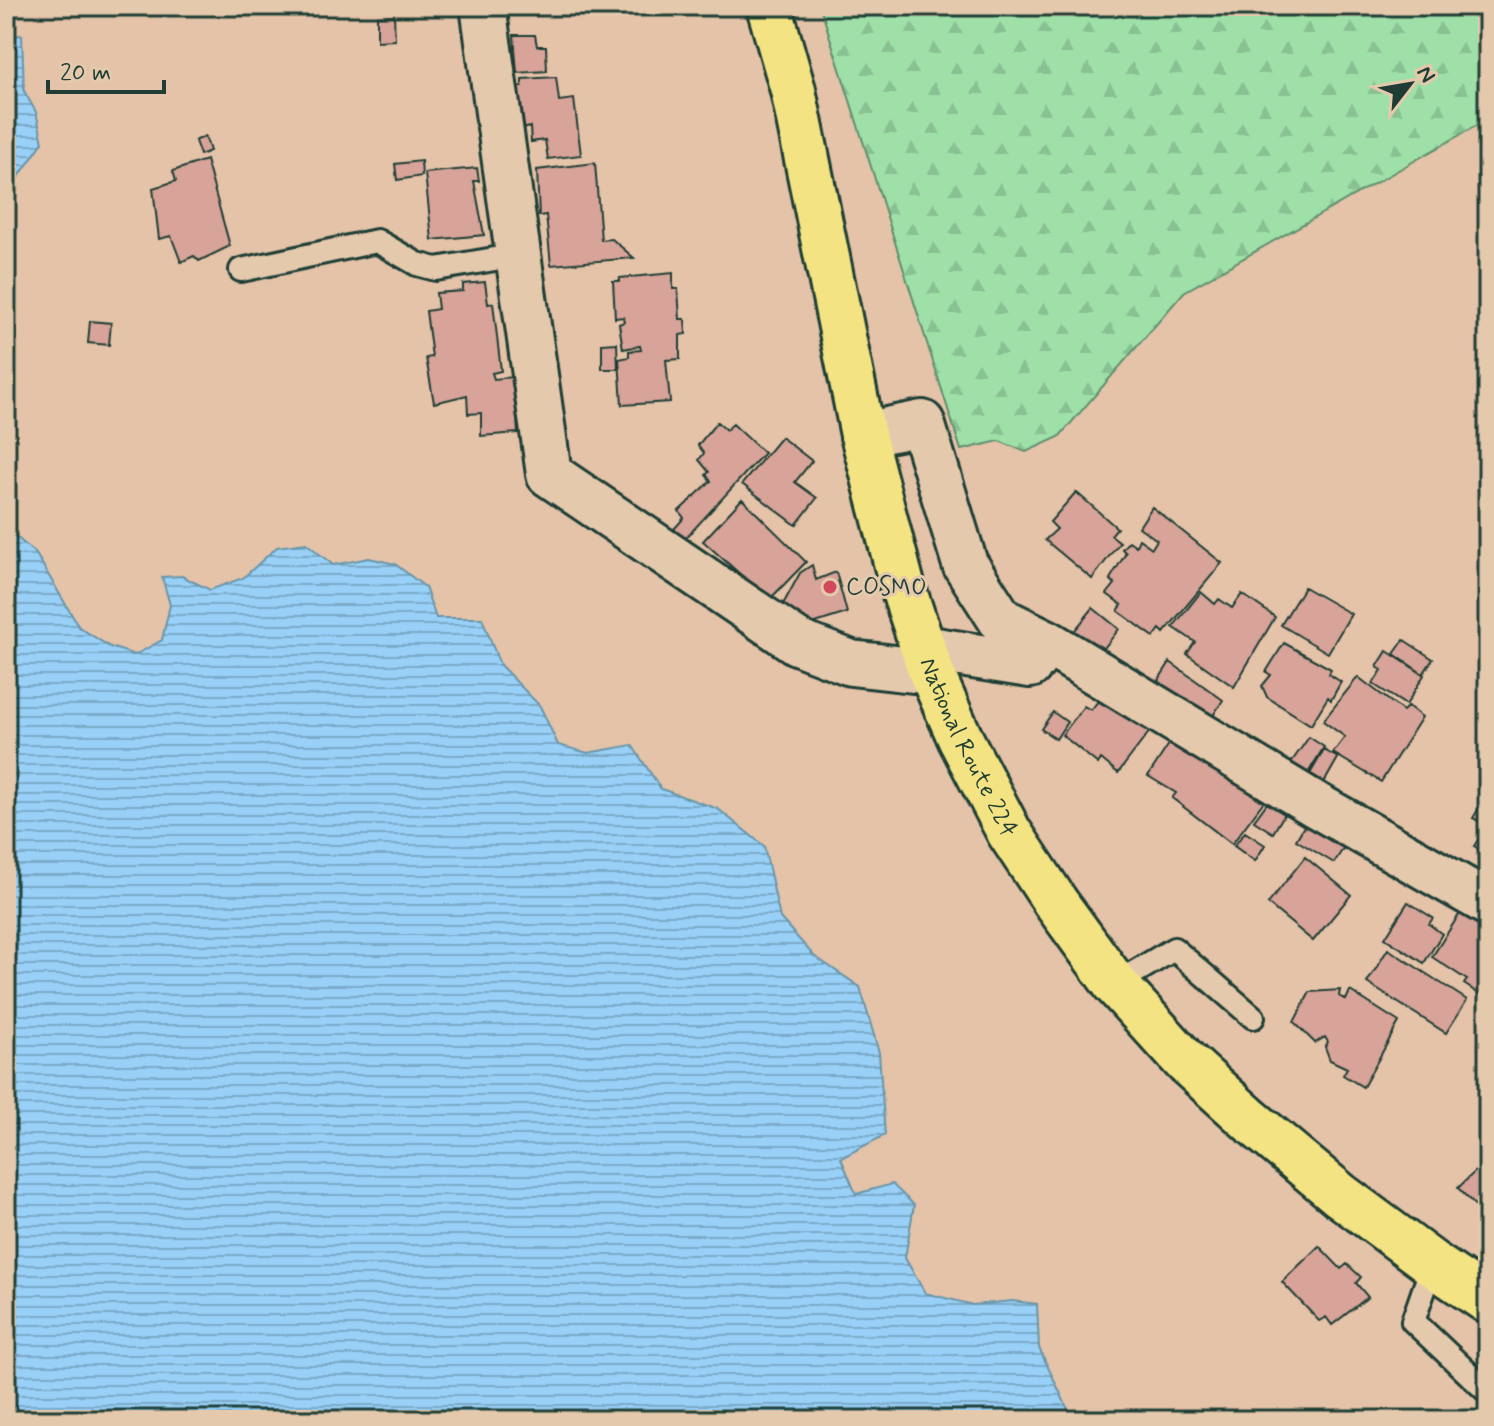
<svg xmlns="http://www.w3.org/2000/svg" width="1494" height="1426" viewBox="0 0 1494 1426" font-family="Mynerve,sans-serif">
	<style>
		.forest { fill: url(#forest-firs); stroke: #5f8e6e; stroke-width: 2 }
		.water { fill: url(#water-rules); stroke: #6895a9; stroke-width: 2 }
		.building { fill: #d8a399; stroke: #1f3d34; stroke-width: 2 }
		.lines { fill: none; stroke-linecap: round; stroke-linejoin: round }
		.service-casing { stroke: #1f3d34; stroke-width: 28 }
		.minor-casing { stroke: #1f3d34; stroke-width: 50 }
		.trunk-casing { stroke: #1f3d34; stroke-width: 50 }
		.service { stroke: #e5c9ac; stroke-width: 22 }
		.minor { stroke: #e5c9ac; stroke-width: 44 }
		.trunk { stroke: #f4e382; stroke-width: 44 }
		.poi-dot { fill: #d1495b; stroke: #e5c9ac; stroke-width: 3 }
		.labels { text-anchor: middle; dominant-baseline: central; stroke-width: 6; stroke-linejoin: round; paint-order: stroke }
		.poi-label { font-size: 24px; fill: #1f3d34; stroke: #e5c9ac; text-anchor: start }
		.street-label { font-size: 24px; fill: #1f3d34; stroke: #e5c9ac }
	</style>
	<defs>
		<pattern id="forest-firs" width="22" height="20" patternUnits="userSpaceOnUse" patternTransform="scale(2)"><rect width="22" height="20" fill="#9fe0a9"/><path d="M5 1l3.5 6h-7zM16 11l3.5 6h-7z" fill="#88c192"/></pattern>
		<pattern id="water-rules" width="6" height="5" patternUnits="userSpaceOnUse" patternTransform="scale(2)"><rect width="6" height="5" fill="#98d0f7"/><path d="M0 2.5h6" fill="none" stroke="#7baac9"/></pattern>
	</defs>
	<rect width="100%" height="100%" fill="#e5c3a9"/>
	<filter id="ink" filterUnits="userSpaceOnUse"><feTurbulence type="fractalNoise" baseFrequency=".0125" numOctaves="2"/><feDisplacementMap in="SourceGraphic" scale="16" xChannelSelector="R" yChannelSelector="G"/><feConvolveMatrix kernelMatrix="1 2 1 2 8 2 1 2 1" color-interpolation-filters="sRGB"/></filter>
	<g filter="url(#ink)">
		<path class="forest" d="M 820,6 L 1488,6 L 1488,119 L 1184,292 L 1059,437 L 1026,452 L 999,441 L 961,450 Z"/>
		<path class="water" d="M 22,35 L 24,91 L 36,112 L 43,142 L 6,195 L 6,37 Z
			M 6,528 L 36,554 L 79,627 L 110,647 L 135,655 L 162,640 L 170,605 L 162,577 L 182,576 L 210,590 L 243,578 L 277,547 L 306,543 L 333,565 L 369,558 L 395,564 L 425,587 L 436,618 L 482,618 L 500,665 L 540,706 L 558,745 L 588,753 L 632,745 L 661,789 L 718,809 L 764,846 L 780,918 L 814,956 L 860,987 L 879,1053 L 885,1135 L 841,1158 L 856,1194 L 892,1184 L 914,1205 L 905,1258 L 925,1293 L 973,1305 L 1012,1301 L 1037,1304 L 1039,1348 L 1071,1416 L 1101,1413 L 1144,1420 L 6,1420 Z"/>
		<path class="building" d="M 394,15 L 395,40 L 377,41 L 377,16 Z
			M 514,35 L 535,35 L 537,46 L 546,46 L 547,71 L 517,73 Z
			M 556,77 L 559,101 L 574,99 L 581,155 L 548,159 L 545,140 L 531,142 L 530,127 L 522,129 L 515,87 L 522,86 L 522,79 Z
			M 205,136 L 210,151 L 200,155 L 195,141 Z
			M 206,160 L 230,246 L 199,261 L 194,256 L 181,262 L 171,236 L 159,239 L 153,188 L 176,181 L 173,171 Z
			M 421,161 L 422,176 L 397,180 L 395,164 Z
			M 595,163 L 601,240 L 612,239 L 634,258 L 551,265 L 546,215 L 539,216 L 537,170 Z
			M 477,168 L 479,181 L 474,181 L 484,235 L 432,240 L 425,173 Z
			M 673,273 L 673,289 L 678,289 L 680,319 L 685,319 L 686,334 L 680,335 L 680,359 L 666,360 L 670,402 L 622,405 L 619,359 L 629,357 L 629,351 L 641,350 L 640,346 L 623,349 L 619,324 L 624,322 L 623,317 L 615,318 L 613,281 L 619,281 L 620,278 Z
			M 485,282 L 488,304 L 493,303 L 501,371 L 492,373 L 494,379 L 514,377 L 518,433 L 481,436 L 481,413 L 468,414 L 467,395 L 434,403 L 426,358 L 432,357 L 426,311 L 438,309 L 436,293 L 463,291 L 463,284 Z
			M 90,321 L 111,323 L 109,345 L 88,343 Z
			M 617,343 L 618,369 L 602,369 L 602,344 Z
			M 717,422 L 726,430 L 733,424 L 764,453 L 684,540 L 674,529 L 684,518 L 679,511 L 711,481 L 706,475 L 709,472 L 699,460 L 704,453 L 698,445 Z
			M 781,437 L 812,461 L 795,482 L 817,498 L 796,525 L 742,484 Z
			M 1076,492 L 1117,528 L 1111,535 L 1120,542 L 1092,579 L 1045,540 L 1057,529 L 1050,522 Z
			M 742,499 L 806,562 L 769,600 L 703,541 Z
			M 1152,507 L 1222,563 L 1164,633 L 1160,629 L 1154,637 L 1118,611 L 1122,605 L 1107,594 L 1115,584 L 1110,579 L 1126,553 L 1122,549 L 1129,541 L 1136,546 L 1139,539 L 1152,548 L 1157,540 L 1139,527 Z
			M 812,565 L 816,580 L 836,572 L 847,613 L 806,626 L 780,610 L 800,573 Z
			M 1304,587 L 1351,614 L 1328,653 L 1281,625 Z
			M 1201,592 L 1215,604 L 1219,599 L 1232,608 L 1242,594 L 1275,617 L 1234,687 L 1187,654 L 1195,642 L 1173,627 Z
			M 1093,608 L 1119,629 L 1097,657 L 1071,635 Z
			M 1404,640 L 1433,659 L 1423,674 L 1394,654 Z
			M 1284,643 L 1331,669 L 1329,674 L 1341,682 L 1331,700 L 1328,697 L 1311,725 L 1267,697 L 1262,686 L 1271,675 L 1266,672 Z
			M 1387,651 L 1424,675 L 1406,705 L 1373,684 L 1382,670 L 1377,667 Z
			M 1170,662 L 1223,700 L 1205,728 L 1151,692 Z
			M 1358,677 L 1403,711 L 1408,706 L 1422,717 L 1381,782 L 1333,753 L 1345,737 L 1323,721 Z
			M 1102,696 L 1150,731 L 1118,773 L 1101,759 L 1098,764 L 1062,735 L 1084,706 L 1091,710 Z
			M 1053,712 L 1067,722 L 1056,739 L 1041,729 Z
			M 1175,735 L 1261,789 L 1255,797 L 1264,801 L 1232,844 L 1172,798 L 1176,793 L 1148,776 Z
			M 1309,737 L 1324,747 L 1305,778 L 1288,767 Z
			M 1324,750 L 1338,758 L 1321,788 L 1307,779 Z
			M 1275,792 L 1291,803 L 1273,833 L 1254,821 Z
			M 1481,805 L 1488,810 L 1488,821 L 1486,825 L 1473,818 Z
			M 1314,809 L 1353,833 L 1334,863 L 1296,840 Z
			M 1488,825 L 1488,867 L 1478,860 L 1483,852 L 1474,846 Z
			M 1245,832 L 1265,845 L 1255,861 L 1234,846 Z
			M 1305,857 L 1351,895 L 1313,941 L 1268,904 Z
			M 1408,902 L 1433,918 L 1429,924 L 1442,934 L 1424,963 L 1385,938 Z
			M 1466,904 L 1488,919 L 1488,1000 L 1464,984 L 1467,980 L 1432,957 Z
			M 1388,949 L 1467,1000 L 1446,1033 L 1367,983 Z
			M 1340,990 L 1339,996 L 1346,1000 L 1350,991 L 1399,1022 L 1363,1087 L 1343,1075 L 1347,1068 L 1330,1060 L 1325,1047 L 1328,1042 L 1325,1037 L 1315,1043 L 1294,1022 L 1310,992 Z
			M 1488,1159 L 1488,1219 L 1458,1188 Z
			M 1319,1246 L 1341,1269 L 1347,1264 L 1361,1277 L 1356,1283 L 1368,1297 L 1332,1325 L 1326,1317 L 1319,1321 L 1282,1282 Z"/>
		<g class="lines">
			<defs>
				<path id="service" d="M 241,270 L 377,241 L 417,264 L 436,269 L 518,255
					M 1115,984 L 1174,949 L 1253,1017
					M 1433,1264 L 1413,1321 L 1488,1392"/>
				<path id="minor" d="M 483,6 L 549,474 L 797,642 L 851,663 L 931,672
					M 863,435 L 922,423 L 965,564 L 1001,620 L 1048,643 L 1316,805 L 1488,903
					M 923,648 L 1030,665 L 1048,643"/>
				<g id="trunk">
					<path id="s1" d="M 769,6 L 793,90 L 863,435 L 902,585 L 931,672 L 960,738 L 1009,832 L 1056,903 L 1115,984 L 1186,1062 L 1250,1120 L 1340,1195 L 1433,1264 L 1488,1301"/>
				</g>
			</defs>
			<use href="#service" class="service-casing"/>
			<use href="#minor" class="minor-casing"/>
			<use href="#trunk" class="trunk-casing"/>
			<use href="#service" class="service"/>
			<use href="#minor" class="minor"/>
			<use href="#trunk" class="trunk"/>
		</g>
	</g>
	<circle class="poi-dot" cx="830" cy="587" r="8"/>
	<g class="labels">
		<g class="poi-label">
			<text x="846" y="587">COSMO</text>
		</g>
		<g class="street-label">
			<text stroke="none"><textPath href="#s1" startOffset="770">National Route 224</textPath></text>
		</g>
	</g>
	<rect width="1494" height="1426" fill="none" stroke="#e5c9ac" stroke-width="32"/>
	<rect x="16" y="16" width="1462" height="1394" fill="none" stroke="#1f3d34" stroke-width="3" filter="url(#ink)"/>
	<g transform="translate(1410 84) rotate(59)" stroke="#e5c9ac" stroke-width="6" paint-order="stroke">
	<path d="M0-6L14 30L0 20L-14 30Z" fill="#1f3d34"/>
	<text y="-12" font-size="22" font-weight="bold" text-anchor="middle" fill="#1f3d34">N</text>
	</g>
	<path d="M48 80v12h116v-12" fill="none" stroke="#1f3d34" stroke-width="4"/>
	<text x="60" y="80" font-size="24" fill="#1f3d34" stroke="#e5c9ac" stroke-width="6" paint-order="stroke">20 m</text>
</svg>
